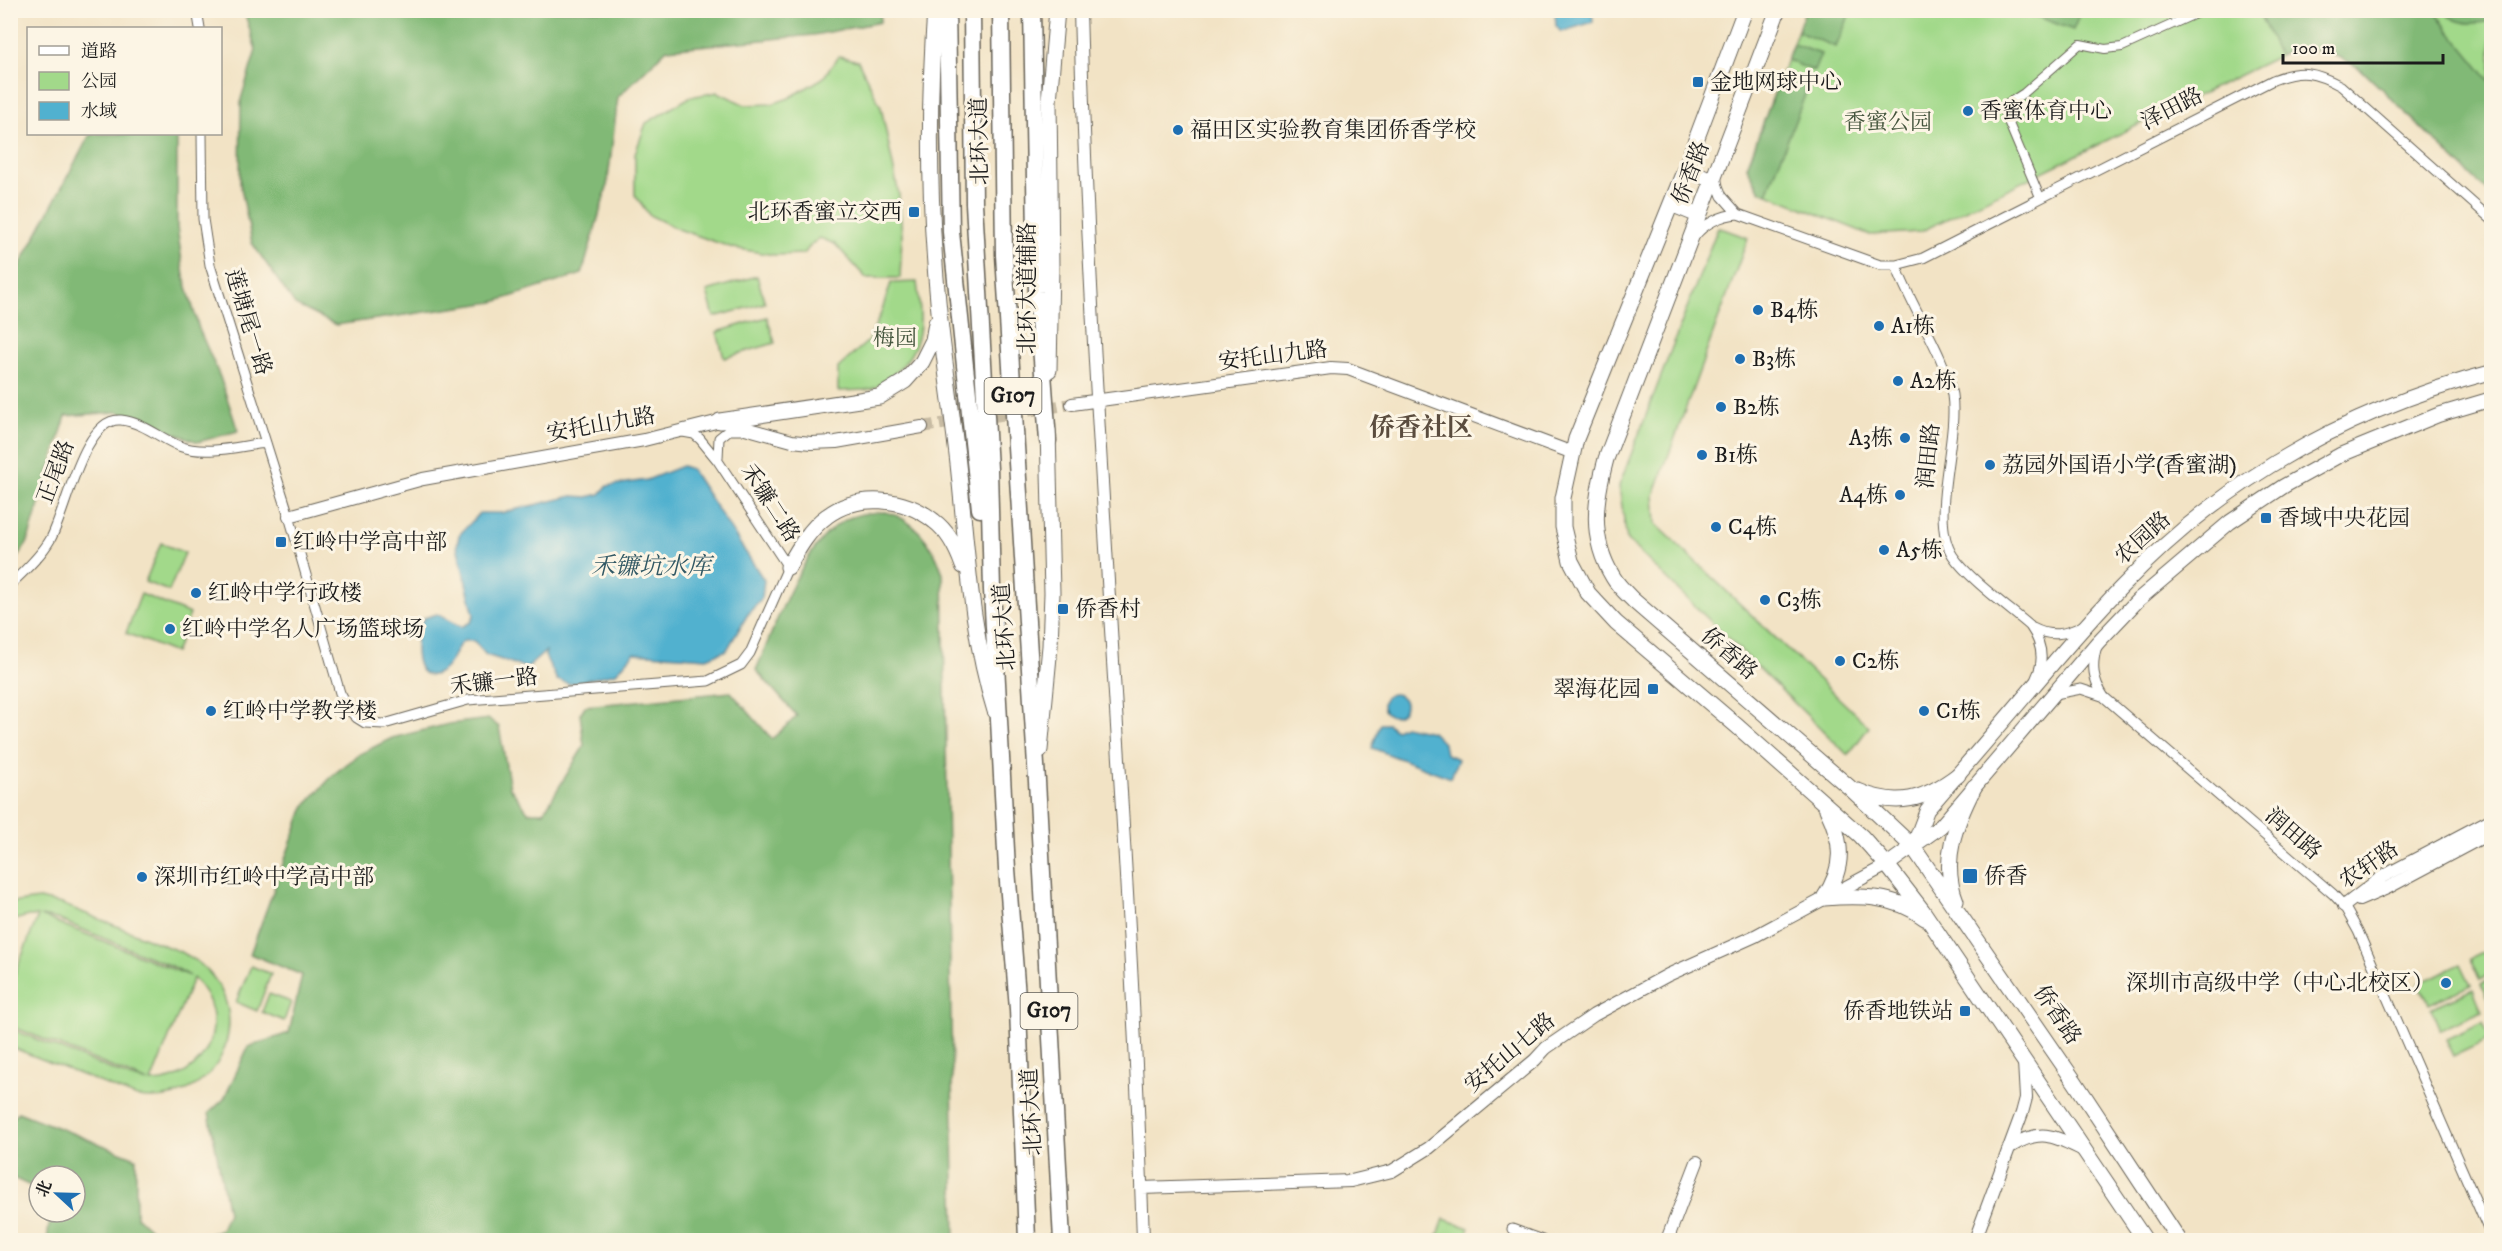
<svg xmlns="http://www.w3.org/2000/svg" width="2502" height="1251" viewBox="0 0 2502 1251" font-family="'IM FELL DW Pica','Noto Serif SC',serif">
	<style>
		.green { fill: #a2d98a; stroke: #5f7a53; stroke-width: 1.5; fill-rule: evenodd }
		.forest { fill: #81b976; stroke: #4e6a49; stroke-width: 1.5 }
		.water { fill: #51b1cf; stroke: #366676; stroke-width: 1.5 }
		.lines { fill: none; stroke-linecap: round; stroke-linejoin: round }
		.tertiary-tunnel { stroke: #c7bba3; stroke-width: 12; stroke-dasharray: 12 6; stroke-linecap: butt }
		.pedestrian-casing { stroke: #676257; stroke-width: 10 }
		.minor-casing { stroke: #676257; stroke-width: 11 }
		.tertiary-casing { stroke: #676257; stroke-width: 14 }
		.secondary-casing { stroke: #676257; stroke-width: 16 }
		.primary-casing { stroke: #676257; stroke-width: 17 }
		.trunk-casing { stroke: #676257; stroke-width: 19 }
		.pedestrian { stroke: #fff; stroke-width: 8 }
		.minor { stroke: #fff; stroke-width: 9 }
		.tertiary { stroke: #fff; stroke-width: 12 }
		.secondary { stroke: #fff; stroke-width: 14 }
		.primary { stroke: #fff; stroke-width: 15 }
		.trunk { stroke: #fff; stroke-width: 16 }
		.poi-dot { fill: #1f6fb2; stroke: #fcf5e5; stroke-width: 2 }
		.labels { text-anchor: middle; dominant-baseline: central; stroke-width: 6; stroke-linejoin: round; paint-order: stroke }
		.shield { fill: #fcf5e5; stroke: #5f5d58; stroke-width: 1.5 }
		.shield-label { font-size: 21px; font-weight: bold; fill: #1c1c1c }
		.poi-label { font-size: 22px; fill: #1c1c1c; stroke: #fcf5e5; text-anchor: start }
		.street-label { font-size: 22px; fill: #1c1c1c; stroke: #fcf5e5 }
		.park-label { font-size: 22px; fill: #44553d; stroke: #fcf5e5 }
		.water-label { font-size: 24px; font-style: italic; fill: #315864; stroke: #fcf5e5 }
		.quarter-label { font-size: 26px; font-weight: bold; fill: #5a4c3e; stroke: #fcf5e5 }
	</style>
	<rect width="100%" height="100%" fill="#fcf5e5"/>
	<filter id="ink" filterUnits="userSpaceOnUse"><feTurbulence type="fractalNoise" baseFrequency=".0167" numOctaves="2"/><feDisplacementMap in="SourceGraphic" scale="12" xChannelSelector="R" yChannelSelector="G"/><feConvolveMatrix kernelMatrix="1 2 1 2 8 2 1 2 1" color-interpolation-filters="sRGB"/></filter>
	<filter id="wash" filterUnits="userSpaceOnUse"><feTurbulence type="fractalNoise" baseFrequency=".008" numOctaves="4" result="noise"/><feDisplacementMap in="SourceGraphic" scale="24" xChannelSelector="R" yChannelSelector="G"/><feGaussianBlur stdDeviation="1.35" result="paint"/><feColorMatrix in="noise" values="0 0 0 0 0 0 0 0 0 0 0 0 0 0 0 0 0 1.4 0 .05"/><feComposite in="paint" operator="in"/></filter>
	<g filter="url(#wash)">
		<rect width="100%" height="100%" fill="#f2e3c5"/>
		<path class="green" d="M 1805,11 L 2491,11 L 2491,195 L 2362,70 C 2339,54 2316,47 2287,52 L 1920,232 L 1870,235 L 1760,191 L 1747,167 Z
			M 839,56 L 858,61 L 881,107 L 899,195 L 902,235 L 900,278 L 866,278 L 835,244 L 820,238 L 810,246 L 804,254 L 774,255 L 733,248 L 678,229 L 649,215 L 635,195 L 635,154 L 646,123 L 690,97 L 718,92 L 745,105 L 772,104 L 789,98 L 823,78 Z
			M 1718,227 L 1748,238 L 1654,495 L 1656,524 L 1869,727 L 1848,755 L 1627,540 L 1619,486 Z
			M 757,276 L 765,303 L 714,317 L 707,291 Z
			M 917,282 C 921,318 926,343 898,370 C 891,377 881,386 871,389 C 861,391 849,390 838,391 L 838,368 L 869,340 L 881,313 L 891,283 Z
			M 767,317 L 775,343 L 724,358 L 717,332 Z
			M 161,543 L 185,553 L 169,591 L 145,582 Z
			M 141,594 L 190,614 L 175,653 L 126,633 Z
			M 39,899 L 62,904 L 183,953 C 265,995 229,1110 137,1097 L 11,1047 L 11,1029 L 132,1078 L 148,1082 L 11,1026 L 11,983 L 38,916 L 28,916 L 11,921 L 11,903 ZM 41,916 L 57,919 L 176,968 L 190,976 ZM 193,978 C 235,1017 207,1082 151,1082 Z
			M 2491,949 L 2491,975 L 2480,980 L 2470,959 Z
			M 2461,964 L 2471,985 L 2429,1004 L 2419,983 Z
			M 251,966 L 271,974 L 257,1011 L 236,1002 Z
			M 2491,980 L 2492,1006 L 2491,1006 L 2481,984 Z
			M 2473,989 L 2482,1011 L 2440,1030 L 2431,1008 Z
			M 269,994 L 291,1002 L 284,1021 L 262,1012 Z
			M 2483,1022 L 2490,1039 L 2454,1056 L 2446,1039 Z
			M 1444,1219 L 1469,1228 L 1464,1240 L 1436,1240 Z"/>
		<path class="forest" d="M 244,11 L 244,10 L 881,11 L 880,22 L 814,35 L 667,49 L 618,97 L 607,187 L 582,274 L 494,302 L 336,325 L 295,305 L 252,243 L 240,183 L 241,99 L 256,50 Z
			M 1805,11 L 1851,11 L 1836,47 L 1798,32 Z
			M 2029,11 L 2081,11 L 2073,30 L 2028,13 Z
			M 2258,11 L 2435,11 L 2446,27 L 2491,82 L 2491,195 L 2362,70 C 2338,54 2307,42 2279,56 Z
			M 2445,11 L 2491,11 L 2491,21 C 2476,24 2455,26 2445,11 Z
			M 1793,44 L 1821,54 L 1814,71 L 1787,60 Z
			M 1781,75 L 1808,87 L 1767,194 L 1760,191 L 1747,167 Z
			M 93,134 L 177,134 L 177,227 L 184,276 L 199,329 L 220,377 L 238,431 L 198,442 L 118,412 L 66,416 L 27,544 L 11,566 L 11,282 L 89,136 Z
			M 886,512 C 916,520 933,545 943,573 L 955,1240 L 198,1240 L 221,1229 L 228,1213 L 209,1113 L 224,1099 L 248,1047 L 289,1033 L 302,975 L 250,954 L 304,807 L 334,774 L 360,754 L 392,738 L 449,724 L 489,719 L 499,727 L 510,788 L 528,812 L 544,812 L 584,746 L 580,714 L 585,706 L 731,692 L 772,739 L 797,716 L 756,670 C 775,627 804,537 849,518 C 861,513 873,512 886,512 Z
			M 18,1112 L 136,1158 L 136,1216 L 162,1240 L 47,1240 L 51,1212 L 75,1212 L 75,1176 L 39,1176 L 39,1190 L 11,1177 L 11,1120 Z"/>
		<path class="water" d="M 1555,11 L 1592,11 L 1593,22 L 1561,32 L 1556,26 Z
			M 682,466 L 691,469 L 764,580 L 762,598 L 748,614 L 727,650 L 707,658 L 634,653 L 616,673 L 569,684 L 557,680 L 545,656 L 546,651 L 527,668 L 486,655 L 474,641 L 464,641 L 461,643 C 454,651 452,664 442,671 C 412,690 411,637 424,618 L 437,614 L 461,627 L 471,622 L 474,615 L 457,546 L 459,535 L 480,513 L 501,513 L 572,496 L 587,497 L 600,494 L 607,486 L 647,480 Z
			M1383 705a11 11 0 1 1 22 0a11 11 0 1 1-22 0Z
			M 1380,724 L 1388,724 L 1396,730 L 1404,726 L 1432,732 L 1444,744 L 1446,754 L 1458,759 L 1451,778 L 1372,748 Z"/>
	</g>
	<g filter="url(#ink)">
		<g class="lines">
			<path class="tertiary-tunnel" d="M 922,427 L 1072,404"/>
			<defs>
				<path id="pedestrian" d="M 2040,197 L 2002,107 L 2024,93 L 2080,44 L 2105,49 L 2122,47 L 2204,10"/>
				<path id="minor" d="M 197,10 L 200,28
					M 202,134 L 203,219 L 210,265 L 289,516 L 340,693 L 350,711 L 357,718 L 365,723 L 384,724 L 468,700 L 708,681 L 741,665 L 750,653 L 788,567 L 718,461 L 700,439 L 694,434 L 683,432
					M 1716,176 L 1718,186 L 1722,196 L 1738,214 L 1880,265 L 1896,265 L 1923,258 L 2273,80 C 2301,69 2315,72 2341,86 L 2492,220
					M 1694,237 C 1704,224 1721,215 1738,214
					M 1896,265 C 1910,306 1945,354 1952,395 C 1959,441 1928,519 1953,556 C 1967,577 2009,608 2030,626 C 2042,643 2045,660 2036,678
					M 718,458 L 719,438 L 729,430 L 742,430
					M 10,585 C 24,571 40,557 50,540 C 66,513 83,416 121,420 C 142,422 160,438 179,446 C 206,456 239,446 266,443
					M 2033,628 C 2050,637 2065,635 2082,626
					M 2097,646 C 2091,666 2093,680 2104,697 L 2333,894 L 2344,906 L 2358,931 L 2492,1238
					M 2055,694 L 2081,689 L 2102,696
					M 1512,1229 L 1542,1240"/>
				<path id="tertiary" d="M 1080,10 C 1091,421 1130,830 1143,1240
					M 1072,404 L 1331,368 L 1348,369 L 1573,453
					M 289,516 L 423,479 L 644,440 L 720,421 L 792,441 L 811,443 L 836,442 L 922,427
					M 2359,900 L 2387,888 L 2492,832
					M 2344,906 L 2382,877 L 2492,819
					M 2012,1146 C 2042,1127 2056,1137 2085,1151
					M 1141,1188 L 1351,1181 L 1392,1171 L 1429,1148 L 1535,1060 L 1546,1048 L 1594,1015 L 1668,975 L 1755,936 L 1887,865
					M 1667,1240 L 1697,1162
					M 1975,1240 L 2022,1113 L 2026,1098 L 2024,1062"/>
				<path id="secondary" d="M 1913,847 L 1927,810 C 1966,765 2004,721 2042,676 C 2093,616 2145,557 2208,509 C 2292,444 2389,399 2492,372
					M 1887,865 L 1941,826 L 2098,642 L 2138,600 L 2230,522 L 2284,486 L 2340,455 L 2438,415 L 2492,399"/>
				<path id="primary" d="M 935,10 C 928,107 929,205 938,301 C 943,355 952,410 958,464 C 967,546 970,631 995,711
					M 1745,10 L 1685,169 L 1576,439 L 1563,498 L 1563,527 L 1571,561 L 1588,593 L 1616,623 L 1737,726 L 1861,836 L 1887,865 L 1922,910 L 2145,1240
					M 1778,10 L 1606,459 C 1595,500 1589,538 1613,577 C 1618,586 1627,594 1634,601 L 1849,787 L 1913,847 L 2075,1082 L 2179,1240
					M 1685,169 L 1712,180
					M 1671,204 L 1698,215
					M 1049,370 L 1051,267 L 1049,101 L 1057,10
					M 720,421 L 879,397 L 905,381 L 922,362 L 933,340 L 936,323
					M 788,567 C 798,549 810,528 827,516 C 858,493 904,497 934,521 C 949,532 957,549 963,566
					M 1040,750 L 1050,646 L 1052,593 L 1048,430
					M 1858,791 C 1897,808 1925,800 1958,775
					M 1824,898 C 1859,895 1896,895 1925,918
					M 1824,898 C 1845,867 1843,842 1827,809
					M 1956,901 C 1940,861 1956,822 1974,787"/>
				<path id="trunk" d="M 947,10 L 951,232 L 980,509
					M 972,10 L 974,203 L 989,469 L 992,590 L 1007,869 L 1018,1009 L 1027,1240
					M 1001,10 L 1004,255 L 1037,781 L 1062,1240
					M 1032,10 L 1037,292 L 1048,441"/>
			</defs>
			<use href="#pedestrian" class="pedestrian-casing"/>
			<use href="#minor" class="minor-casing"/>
			<use href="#tertiary" class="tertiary-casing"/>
			<use href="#secondary" class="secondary-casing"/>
			<use href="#primary" class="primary-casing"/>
			<use href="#trunk" class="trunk-casing"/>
			<use href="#pedestrian" class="pedestrian"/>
			<use href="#minor" class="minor"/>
			<use href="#tertiary" class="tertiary"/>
			<use href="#secondary" class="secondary"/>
			<use href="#primary" class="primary"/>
			<use href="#trunk" class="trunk"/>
		</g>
	</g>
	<g class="poi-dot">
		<rect x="1692" y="76" width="12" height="12" rx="3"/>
		<circle cx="1968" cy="111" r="6"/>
		<circle cx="1178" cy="130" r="6"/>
		<rect x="908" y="206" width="12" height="12" rx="3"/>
		<circle cx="1758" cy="310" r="6"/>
		<circle cx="1879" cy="326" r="6"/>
		<circle cx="1740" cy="359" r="6"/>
		<circle cx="1898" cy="381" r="6"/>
		<circle cx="1721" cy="407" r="6"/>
		<circle cx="1905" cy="438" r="6"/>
		<circle cx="1702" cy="455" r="6"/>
		<circle cx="1990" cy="465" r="6"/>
		<circle cx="1900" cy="495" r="6"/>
		<rect x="2260" y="512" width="12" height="12" rx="3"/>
		<circle cx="1716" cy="527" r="6"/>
		<rect x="275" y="536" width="12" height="12" rx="3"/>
		<circle cx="1884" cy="550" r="6"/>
		<circle cx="196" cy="593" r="6"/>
		<circle cx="1765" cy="600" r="6"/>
		<rect x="1057" y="603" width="12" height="12" rx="3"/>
		<circle cx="170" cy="629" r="6"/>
		<circle cx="1840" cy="661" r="6"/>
		<rect x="1647" y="683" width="12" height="12" rx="3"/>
		<circle cx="211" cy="711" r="6"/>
		<circle cx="1924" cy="711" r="6"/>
		<rect x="1962" y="868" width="16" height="16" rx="3"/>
		<circle cx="142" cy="877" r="6"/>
		<circle cx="2446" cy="983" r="6"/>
		<rect x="1959" y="1005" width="12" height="12" rx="3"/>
	</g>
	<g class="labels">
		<g class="shield">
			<rect x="984.5" y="378" width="57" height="36" rx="4.5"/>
			<rect x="1020.5" y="993" width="57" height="36" rx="4.5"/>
		</g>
		<g class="shield-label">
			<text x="1013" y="396">G107</text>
			<text x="1049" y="1011">G107</text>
		</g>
		<g class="poi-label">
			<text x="1710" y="82">金地网球中心</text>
			<text x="1980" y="111">香蜜体育中心</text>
			<text x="1190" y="130">福田区实验教育集团侨香学校</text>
			<text x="902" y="212" text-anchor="end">北环香蜜立交西</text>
			<text x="1770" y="310">B4栋</text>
			<text x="1891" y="326">A1栋</text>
			<text x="1752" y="359">B3栋</text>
			<text x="1910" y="381">A2栋</text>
			<text x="1733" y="407">B2栋</text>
			<text x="1893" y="438" text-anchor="end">A3栋</text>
			<text x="1714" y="455">B1栋</text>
			<text x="2002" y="465">荔园外国语小学(香蜜湖)</text>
			<text x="1888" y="495" text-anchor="end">A4栋</text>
			<text x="2278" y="518">香域中央花园</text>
			<text x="1728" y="527">C4栋</text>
			<text x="293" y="542">红岭中学高中部</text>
			<text x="1896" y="550">A5栋</text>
			<text x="208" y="593">红岭中学行政楼</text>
			<text x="1777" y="600">C3栋</text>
			<text x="1075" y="609">侨香村</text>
			<text x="182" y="629">红岭中学名人广场篮球场</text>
			<text x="1852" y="661">C2栋</text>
			<text x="1641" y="689" text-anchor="end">翠海花园</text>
			<text x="223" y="711">红岭中学教学楼</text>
			<text x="1936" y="711">C1栋</text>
			<text x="1984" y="876">侨香</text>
			<text x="154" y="877">深圳市红岭中学高中部</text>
			<text x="2434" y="983" text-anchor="end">深圳市高级中学（中心北校区）</text>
			<text x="1953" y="1011" text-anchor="end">侨香地铁站</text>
		</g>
		<g class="street-label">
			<text transform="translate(2172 109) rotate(-27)">泽田路</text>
			<text transform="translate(980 141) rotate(-91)">北环大道</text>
			<text transform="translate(1691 173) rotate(-69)">侨香路</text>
			<text transform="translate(1027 288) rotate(-90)">北环大道辅路</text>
			<text transform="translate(248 322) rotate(73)">莲塘尾一路</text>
			<text transform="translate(1273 356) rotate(-7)">安托山九路</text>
			<text transform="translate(601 425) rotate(-10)">安托山九路</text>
			<text transform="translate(1929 456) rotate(-84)">润田路</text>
			<text transform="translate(56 472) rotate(-69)">正尾路</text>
			<text transform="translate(770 503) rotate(57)">禾镰二路</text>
			<text transform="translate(2143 538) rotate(-42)">农园路</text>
			<text transform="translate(1005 627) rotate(-94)">北环大道</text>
			<text transform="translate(1729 654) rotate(41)">侨香路</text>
			<text transform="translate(494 682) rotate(-7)">禾镰一路</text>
			<text transform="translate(2293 834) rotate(41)">润田路</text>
			<text transform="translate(2369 865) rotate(-34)">农轩路</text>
			<text transform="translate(2057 1015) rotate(56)">侨香路</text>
			<text transform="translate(1510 1053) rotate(-40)">安托山七路</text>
			<text transform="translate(1032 1112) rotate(-93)">北环大道</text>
		</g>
		<g class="park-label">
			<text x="1888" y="122">香蜜公园</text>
			<text x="895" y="338">梅园</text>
		</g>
		<g class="water-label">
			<text x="651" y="567">禾镰坑水库</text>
		</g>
		<g class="quarter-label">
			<text x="1421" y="428">侨香社区</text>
		</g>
	</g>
	<rect width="2502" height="1251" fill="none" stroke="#fcf5e5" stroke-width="36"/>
	<rect x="27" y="27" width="195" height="108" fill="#fcf5e5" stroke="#a29e95" stroke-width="1.5"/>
	<rect x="39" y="46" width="30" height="9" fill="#ffffff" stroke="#a29e95" stroke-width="1.5"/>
	<text x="81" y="57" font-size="18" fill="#1c1c1c">道路</text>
	<rect x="39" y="72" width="30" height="18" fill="#a2d98a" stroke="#a29e95" stroke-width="1.5"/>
	<text x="81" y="87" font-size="18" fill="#1c1c1c">公园</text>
	<rect x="39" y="102" width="30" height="18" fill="#51b1cf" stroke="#a29e95" stroke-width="1.5"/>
	<text x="81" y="117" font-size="18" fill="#1c1c1c">水域</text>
	<g transform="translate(57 1194) rotate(292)"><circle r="28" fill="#fcf5e5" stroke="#a29e95" stroke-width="1.5"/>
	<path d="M0-4.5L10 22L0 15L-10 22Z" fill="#1f6fb2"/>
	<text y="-9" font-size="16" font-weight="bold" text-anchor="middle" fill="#1c1c1c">北</text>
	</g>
	<path d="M2283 54v9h160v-9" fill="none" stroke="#1c1c1c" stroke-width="3"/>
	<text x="2292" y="54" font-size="18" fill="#1c1c1c" stroke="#fcf5e5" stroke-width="4.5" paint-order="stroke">100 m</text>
</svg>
